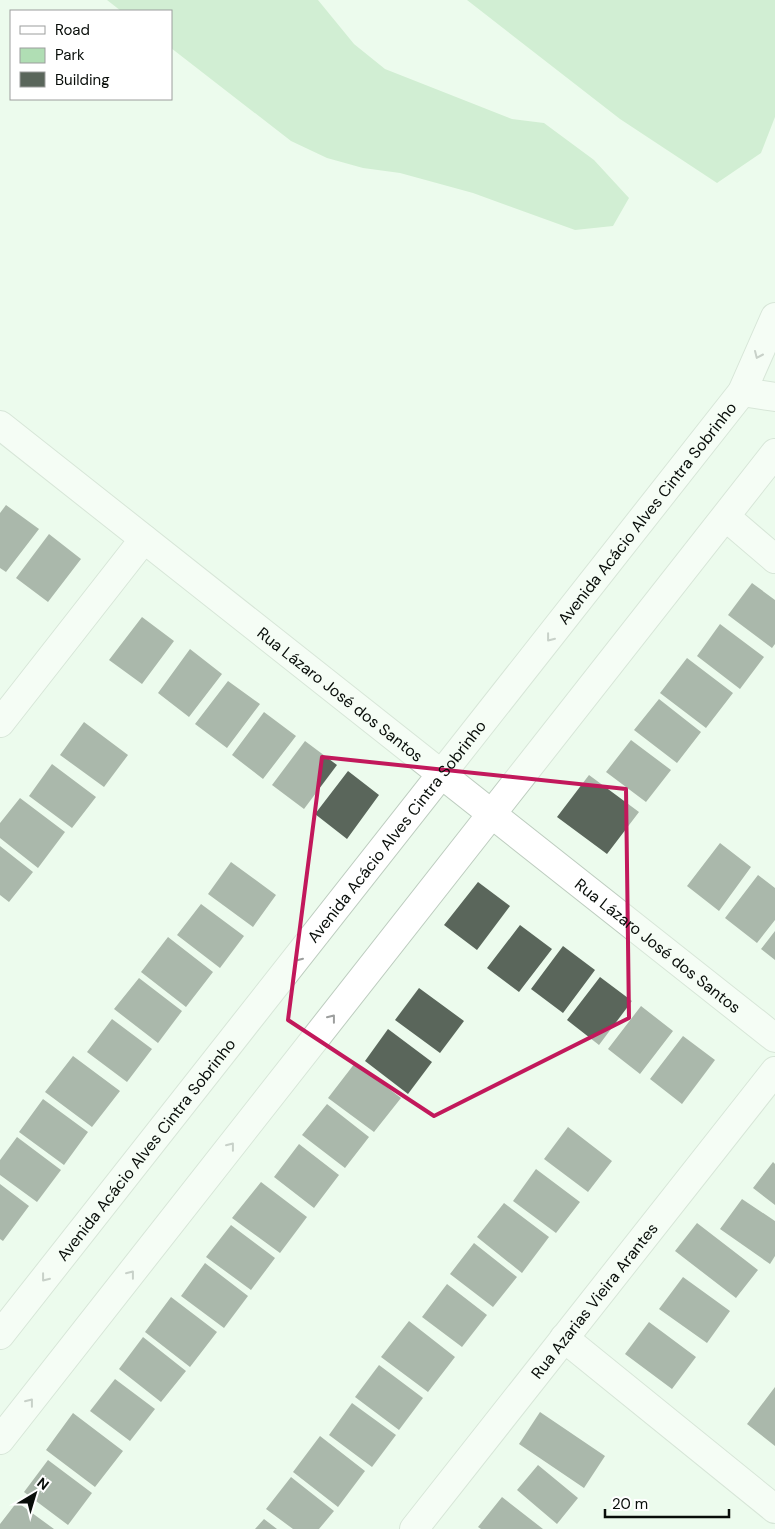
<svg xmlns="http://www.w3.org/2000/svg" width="775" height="1529" viewBox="0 0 775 1529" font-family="'DM Sans',sans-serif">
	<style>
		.green { fill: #b0deb4 }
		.building { fill: #5a665b }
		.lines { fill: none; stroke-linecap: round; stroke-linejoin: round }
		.street-casing { stroke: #bdccbf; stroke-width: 30 }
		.street { stroke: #fff; stroke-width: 28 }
		.oneway { stroke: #9c9e9d }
		.marked { fill: none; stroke: #c2185b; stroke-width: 4; stroke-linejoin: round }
		.labels { text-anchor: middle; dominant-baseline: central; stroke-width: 4.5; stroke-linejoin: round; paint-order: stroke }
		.street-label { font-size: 16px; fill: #080d09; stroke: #fff }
	</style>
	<rect width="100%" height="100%" fill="#ecfbed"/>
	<path class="green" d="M 107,0 L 318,0 L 354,44 L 385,69 L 512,119 L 544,123 L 594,160 L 629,198 L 613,226 L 575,230 L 473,193 L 400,173 L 363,168 L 327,158 L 291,141 L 171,48 L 171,11 L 121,11 Z
		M 467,0 L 775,0 L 775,117 L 761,153 L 717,183 L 620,119 Z"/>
	<path class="building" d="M 6,505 L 39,529 L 6,572 L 0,568 L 0,513 Z
		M 49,534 L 81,559 L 48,602 L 16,578 Z
		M 752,583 L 775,600 L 775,644 L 772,648 L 728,615 Z
		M 142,617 L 174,641 L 142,684 L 109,660 Z
		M 720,624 L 764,657 L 740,689 L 697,656 Z
		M 190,649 L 222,674 L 189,717 L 158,693 Z
		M 687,658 L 733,693 L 706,728 L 660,693 Z
		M 228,681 L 260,704 L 227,748 L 195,724 Z
		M 659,699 L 701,732 L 677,763 L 634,730 Z
		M 264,712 L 296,736 L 263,779 L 232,755 Z
		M 84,722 L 128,755 L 104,787 L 60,755 Z
		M 631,740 L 671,770 L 646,802 L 606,772 Z
		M 305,741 L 337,765 L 304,809 L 272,785 Z
		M 52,764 L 96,797 L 72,828 L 29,796 Z
		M 348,771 L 379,795 L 347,839 L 315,814 Z
		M 589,775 L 639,812 L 607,854 L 557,817 Z
		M 20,798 L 65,832 L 38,868 L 0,838 L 0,823 Z
		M 720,843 L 751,867 L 719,911 L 687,886 Z
		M 0,846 L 33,872 L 9,902 L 0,895 Z
		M 231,862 L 276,895 L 253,927 L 208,894 Z
		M 758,875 L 775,888 L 775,920 L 757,943 L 725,918 Z
		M 478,882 L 510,906 L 477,950 L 444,925 Z
		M 201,904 L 244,936 L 220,968 L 177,935 Z
		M 520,925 L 552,949 L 519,992 L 487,968 Z
		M 775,931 L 775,960 L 761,949 Z
		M 168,937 L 213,972 L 186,1007 L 141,972 Z
		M 563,946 L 595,970 L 563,1013 L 531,989 Z
		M 600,977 L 632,1001 L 599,1045 L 567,1020 Z
		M 139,978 L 182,1011 L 158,1043 L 114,1009 Z
		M 419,988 L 464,1021 L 440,1053 L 395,1020 Z
		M 641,1006 L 673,1031 L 640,1074 L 608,1049 Z
		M 112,1019 L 152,1049 L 127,1082 L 87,1052 Z
		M 388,1029 L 432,1062 L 408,1094 L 365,1061 Z
		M 683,1036 L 715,1060 L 682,1104 L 650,1079 Z
		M 73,1056 L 120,1091 L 92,1127 L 45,1092 Z
		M 355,1063 L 401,1098 L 374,1132 L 328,1098 Z
		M 43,1099 L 88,1132 L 64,1165 L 19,1132 Z
		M 327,1104 L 369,1137 L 345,1168 L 302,1135 Z
		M 568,1127 L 612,1161 L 588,1192 L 544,1159 Z
		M 17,1137 L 61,1170 L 37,1202 L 0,1175 L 0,1160 Z
		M 299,1144 L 339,1175 L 314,1208 L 274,1177 Z
		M 773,1162 L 775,1164 L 775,1205 L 753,1188 Z
		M 536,1169 L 580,1202 L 556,1233 L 513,1201 Z
		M 261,1182 L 307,1217 L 280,1253 L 232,1218 Z
		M 0,1184 L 29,1206 L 3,1241 L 0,1239 Z
		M 742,1199 L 775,1221 L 775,1256 L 770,1264 L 720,1229 Z
		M 504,1203 L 549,1237 L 522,1273 L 477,1237 Z
		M 697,1223 L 758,1270 L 736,1298 L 675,1251 Z
		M 231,1225 L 275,1258 L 251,1290 L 206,1257 Z
		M 474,1243 L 517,1277 L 493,1307 L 450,1274 Z
		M 205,1263 L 248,1296 L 224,1328 L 181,1296 Z
		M 683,1277 L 730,1311 L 707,1343 L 659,1309 Z
		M 447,1284 L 487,1315 L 462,1347 L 422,1317 Z
		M 171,1297 L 217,1332 L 190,1367 L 145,1332 Z
		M 409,1321 L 455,1357 L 428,1392 L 381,1357 Z
		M 649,1322 L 696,1357 L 672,1389 L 625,1354 Z
		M 143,1337 L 186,1371 L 161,1402 L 119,1369 Z
		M 379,1365 L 423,1398 L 399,1430 L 355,1397 Z
		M 115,1379 L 155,1409 L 130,1441 L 90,1411 Z
		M 775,1387 L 775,1446 L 747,1424 Z
		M 352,1403 L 396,1435 L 372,1467 L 329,1435 Z
		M 540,1412 L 605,1456 L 584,1488 L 519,1444 Z
		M 73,1413 L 123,1451 L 95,1487 L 46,1450 Z
		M 320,1436 L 365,1471 L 338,1507 L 293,1472 Z
		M 48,1460 L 92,1493 L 68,1525 L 24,1492 Z
		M 538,1465 L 578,1498 L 557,1524 L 517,1490 Z
		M 291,1477 L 334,1511 L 319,1529 L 293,1529 L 266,1509 Z
		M 502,1497 L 543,1529 L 481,1529 L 478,1527 Z
		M 17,1502 L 54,1529 L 0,1529 L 0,1524 Z
		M 264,1519 L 277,1529 L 255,1529 Z"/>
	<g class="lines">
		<defs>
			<g id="street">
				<path d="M 742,392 L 775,397"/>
				<path id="s1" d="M 0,425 L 775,1038"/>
				<path d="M 726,517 L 775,559"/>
				<path d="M 0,723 L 144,539"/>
				<path id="s2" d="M 0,1335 L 742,392 L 775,317"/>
				<path d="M 564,1338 L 775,1509"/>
				<path d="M 0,1440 L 775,453"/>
				<path id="s3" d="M 414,1529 L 775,1071"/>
			</g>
		</defs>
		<use href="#street" class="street-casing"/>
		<use href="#street" class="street"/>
	</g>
	<defs><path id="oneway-chevron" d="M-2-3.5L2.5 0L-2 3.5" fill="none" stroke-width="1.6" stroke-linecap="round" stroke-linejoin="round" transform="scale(1.25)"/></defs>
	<g class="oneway">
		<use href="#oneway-chevron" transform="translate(758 355) rotate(114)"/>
		<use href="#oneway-chevron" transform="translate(550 638) rotate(128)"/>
		<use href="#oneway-chevron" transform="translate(298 958) rotate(128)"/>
		<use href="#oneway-chevron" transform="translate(332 1018) rotate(-52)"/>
		<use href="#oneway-chevron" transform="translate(231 1146) rotate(-52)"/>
		<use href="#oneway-chevron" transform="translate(131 1274) rotate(-52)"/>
		<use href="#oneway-chevron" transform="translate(45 1278) rotate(128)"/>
		<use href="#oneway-chevron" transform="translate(30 1402) rotate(-52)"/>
	</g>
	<path d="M0 0H775V1529H0ZM 322,757 L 626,789 L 629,1018 L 434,1116 L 288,1020 Z" fill="#ecfbed" fill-opacity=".55" fill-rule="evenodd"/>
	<path class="marked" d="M 322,757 L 626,789 L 629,1018 L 434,1116 L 288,1020 Z"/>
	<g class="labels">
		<g class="street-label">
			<text stroke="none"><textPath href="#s2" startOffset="1046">Avenida Acácio Alves Cintra Sobrinho</textPath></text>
			<text stroke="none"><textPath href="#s1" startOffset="434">Rua Lázaro José dos Santos</textPath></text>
			<text stroke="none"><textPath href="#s2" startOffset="641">Avenida Acácio Alves Cintra Sobrinho</textPath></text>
			<text stroke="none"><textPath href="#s1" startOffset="839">Rua Lázaro José dos Santos</textPath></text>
			<text stroke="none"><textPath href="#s2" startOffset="236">Avenida Acácio Alves Cintra Sobrinho</textPath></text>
			<text stroke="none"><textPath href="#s3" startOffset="291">Rua Azarias Vieira Arantes</textPath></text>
		</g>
	</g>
	<rect x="10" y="10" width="162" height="90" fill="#ffffff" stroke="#9c9e9d"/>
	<rect x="20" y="26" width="25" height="8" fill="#ffffff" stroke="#9c9e9d"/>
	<text x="55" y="35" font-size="15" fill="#080d09">Road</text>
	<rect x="20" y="48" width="25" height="15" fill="#b0deb4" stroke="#9c9e9d"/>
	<text x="55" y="60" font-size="15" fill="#080d09">Park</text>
	<rect x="20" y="72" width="25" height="15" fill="#5a665b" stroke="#9c9e9d"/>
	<text x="55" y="85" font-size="15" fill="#080d09">Building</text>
	<g transform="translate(35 1494) rotate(38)" stroke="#ffffff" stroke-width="4" paint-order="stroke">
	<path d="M0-4L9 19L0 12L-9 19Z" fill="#080d09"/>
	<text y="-8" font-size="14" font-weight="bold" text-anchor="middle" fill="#080d09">N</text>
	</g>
	<path d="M605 1509v8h124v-8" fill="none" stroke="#080d09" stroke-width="2.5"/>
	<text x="612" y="1509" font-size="15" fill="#080d09" stroke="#ffffff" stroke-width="4" paint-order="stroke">20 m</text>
</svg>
